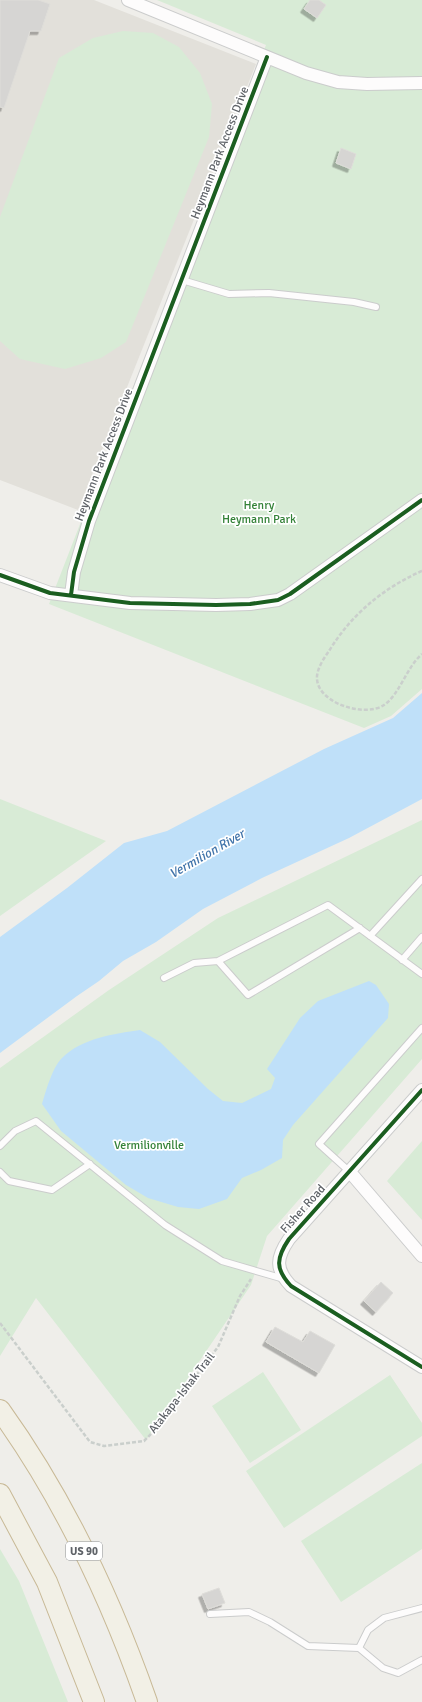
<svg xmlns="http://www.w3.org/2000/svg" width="422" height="1702" viewBox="0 0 422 1702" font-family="Signika,sans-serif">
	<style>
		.education { fill: #e2e0da }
		.green { fill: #d8ebd6 }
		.water { fill: #bfe0f9 }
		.building { fill: #d6d5d3; stroke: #deddd9; filter: url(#shadow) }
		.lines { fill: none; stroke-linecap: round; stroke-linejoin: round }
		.service-casing { stroke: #cbcccc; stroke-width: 8 }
		.minor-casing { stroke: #cbcccc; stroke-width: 14 }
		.trunk-casing { stroke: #c8b996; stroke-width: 22 }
		.path { stroke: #cacfcc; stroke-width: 2.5; stroke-dasharray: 4 2; stroke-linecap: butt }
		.service { stroke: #fdfcfc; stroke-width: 6 }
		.minor { stroke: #fdfcfc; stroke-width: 12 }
		.trunk { stroke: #f2f0e6; stroke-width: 20 }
		.cycleway-casing { stroke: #fff; stroke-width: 6 }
		.cycleway { stroke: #1b5e20; stroke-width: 4 }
		.labels { text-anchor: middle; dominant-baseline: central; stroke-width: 3.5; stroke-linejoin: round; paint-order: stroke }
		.shield { fill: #fff; stroke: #8f9295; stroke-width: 1 }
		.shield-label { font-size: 11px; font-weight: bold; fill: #5f6368 }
		.street-label { font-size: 12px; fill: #5f6368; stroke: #fff }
		.park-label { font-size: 12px; fill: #348238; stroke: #fff }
		.water-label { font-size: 13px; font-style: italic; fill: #4174aa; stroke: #fff }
	</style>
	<defs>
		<filter id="shadow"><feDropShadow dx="-3.5" dy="3.5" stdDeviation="0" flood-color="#0004"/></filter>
	</defs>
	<rect width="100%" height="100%" fill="#efeeea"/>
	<path class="education" d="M 0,0 L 94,0 L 256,64 L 78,510 L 0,480 Z"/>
	<path class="green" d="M 157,0 L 422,0 L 422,689 L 391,716 L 364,728 L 49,604 L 266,45 Z
		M 123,31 L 153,33 L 179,47 L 200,73 L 212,104 L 209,137 L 126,342 L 101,358 L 65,369 L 20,359 L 0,341 L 0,217 L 59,58 L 93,38 Z
		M 0,799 L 106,841 L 0,916 Z
		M 422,820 L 422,1059 L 267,1236 L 251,1285 L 146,1440 L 36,1298 L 0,1356 L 0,1068 L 109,990 L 218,918 Z
		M 422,1141 L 422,1220 L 387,1181 Z
		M 263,1372 L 301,1430 L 250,1463 L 212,1406 Z
		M 390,1375 L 422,1423 L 422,1436 L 284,1528 L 246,1471 Z
		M 422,1463 L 422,1549 L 341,1602 L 301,1541 Z
		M 0,1549 L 19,1581 L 68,1702 L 0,1702 Z"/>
	<path class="water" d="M 422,693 L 422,799 L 349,838 L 262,878 L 203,909 L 156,942 L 123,961 L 99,981 L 77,996 L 0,1053 L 0,937 L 67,888 L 124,843 L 167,831 L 324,749 L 393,718 Z
		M 369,981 L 376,985 L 389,1004 L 388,1018 L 293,1125 L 283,1140 L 282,1158 L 261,1170 L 242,1178 L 227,1199 L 199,1209 L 178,1207 L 148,1198 L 126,1185 L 61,1131 L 42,1104 C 46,1091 52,1068 62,1058 C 82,1038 114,1034 140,1030 L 160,1042 L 208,1089 L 223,1101 L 242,1103 L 271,1089 L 275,1078 L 267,1069 L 300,1018 L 318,1001 Z"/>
	<path class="building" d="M 0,0 L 38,0 L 50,4 L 41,31 L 30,31 L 4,108 L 0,107 Z
		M 310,0 L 319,0 L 326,5 L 317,18 L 304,9 Z
		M 341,148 L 356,154 L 351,169 L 336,163 Z
		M 381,1282 L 393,1293 L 376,1312 L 364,1301 Z
		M 275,1327 L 303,1342 L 310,1331 L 335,1345 L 319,1373 L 266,1342 Z
		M 219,1588 L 225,1603 L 208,1609 L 202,1594 Z"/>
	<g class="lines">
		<defs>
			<path id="service" d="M 182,280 L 229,294 L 269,293 L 354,302 L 376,307
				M 360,928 L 248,995 L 218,961 L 328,905 L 422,974
				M 370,936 L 422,879
				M 402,960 L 422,937
				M 164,978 L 194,963 L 218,961
				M 0,1146 L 15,1131 L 36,1121 L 165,1225 L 222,1261 L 284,1279
				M 0,1172 L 9,1181 L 52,1190 L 90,1164
				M 350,1172 L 319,1144 L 422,1028
				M 210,1614 L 249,1612 L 270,1622 L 308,1646 L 359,1648 L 383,1668 L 398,1673 L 422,1660
				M 359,1648 L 368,1630 L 384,1618 L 422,1608"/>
			<path id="minor" d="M 128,0 L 306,73 L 338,82 L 367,84 L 422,83
				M 0,575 L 50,593 L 130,603 L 216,605 L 250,604 L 278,600 L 290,594 L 422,500
				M 71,595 L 74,572 L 89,521 L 267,57
				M 422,1090 L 289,1239 C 276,1258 275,1269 291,1286 L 422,1367
				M 350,1172 L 422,1256"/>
			<path id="trunk" d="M 0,1410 C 64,1499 111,1599 147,1702
				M 0,1494 L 47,1582 L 94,1702"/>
		</defs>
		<use href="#service" class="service-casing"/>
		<use href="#minor" class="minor-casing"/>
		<use href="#trunk" class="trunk-casing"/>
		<path class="path" d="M 422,571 C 383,588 351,615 329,651 C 324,658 318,667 317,676 C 315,703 365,718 384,705 C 400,694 406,668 422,654
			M 0,1323 L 90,1442 L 104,1446 L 144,1441 L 153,1432 L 218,1347 L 240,1296 L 251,1279"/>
		<use href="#service" class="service"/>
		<use href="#minor" class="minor"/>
		<use href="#trunk" class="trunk"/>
		<defs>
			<path id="cycleway" d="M 0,575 L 50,593 L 130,603 L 216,605 L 250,604 L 278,600 L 290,594 L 422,500
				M 71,595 L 74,572 L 89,521 L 267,57
				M 422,1090 L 289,1239 C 276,1258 275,1269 291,1286 L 422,1367"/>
		</defs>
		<use href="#cycleway" class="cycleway-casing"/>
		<use href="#cycleway" class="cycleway"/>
	</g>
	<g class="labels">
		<rect class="shield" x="66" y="1542" width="36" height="18" rx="3"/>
		<g class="shield-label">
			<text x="84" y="1551">US 90</text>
		</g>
		<g class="street-label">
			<text transform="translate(220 153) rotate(-69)">Heymann Park Access Drive</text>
			<text transform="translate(104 455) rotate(-69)">Heymann Park Access Drive</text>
			<text transform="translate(303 1209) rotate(-48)">Fisher Road</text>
			<text transform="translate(182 1393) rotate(-52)">Atakapa-Ishak Trail</text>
		</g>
		<g class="park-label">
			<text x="259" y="505">Henry<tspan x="259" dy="14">Heymann Park</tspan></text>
			<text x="149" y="1145">Vermilionville</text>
		</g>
		<g class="water-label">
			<text transform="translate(207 854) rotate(-30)">Vermilion River</text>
		</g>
	</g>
</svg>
